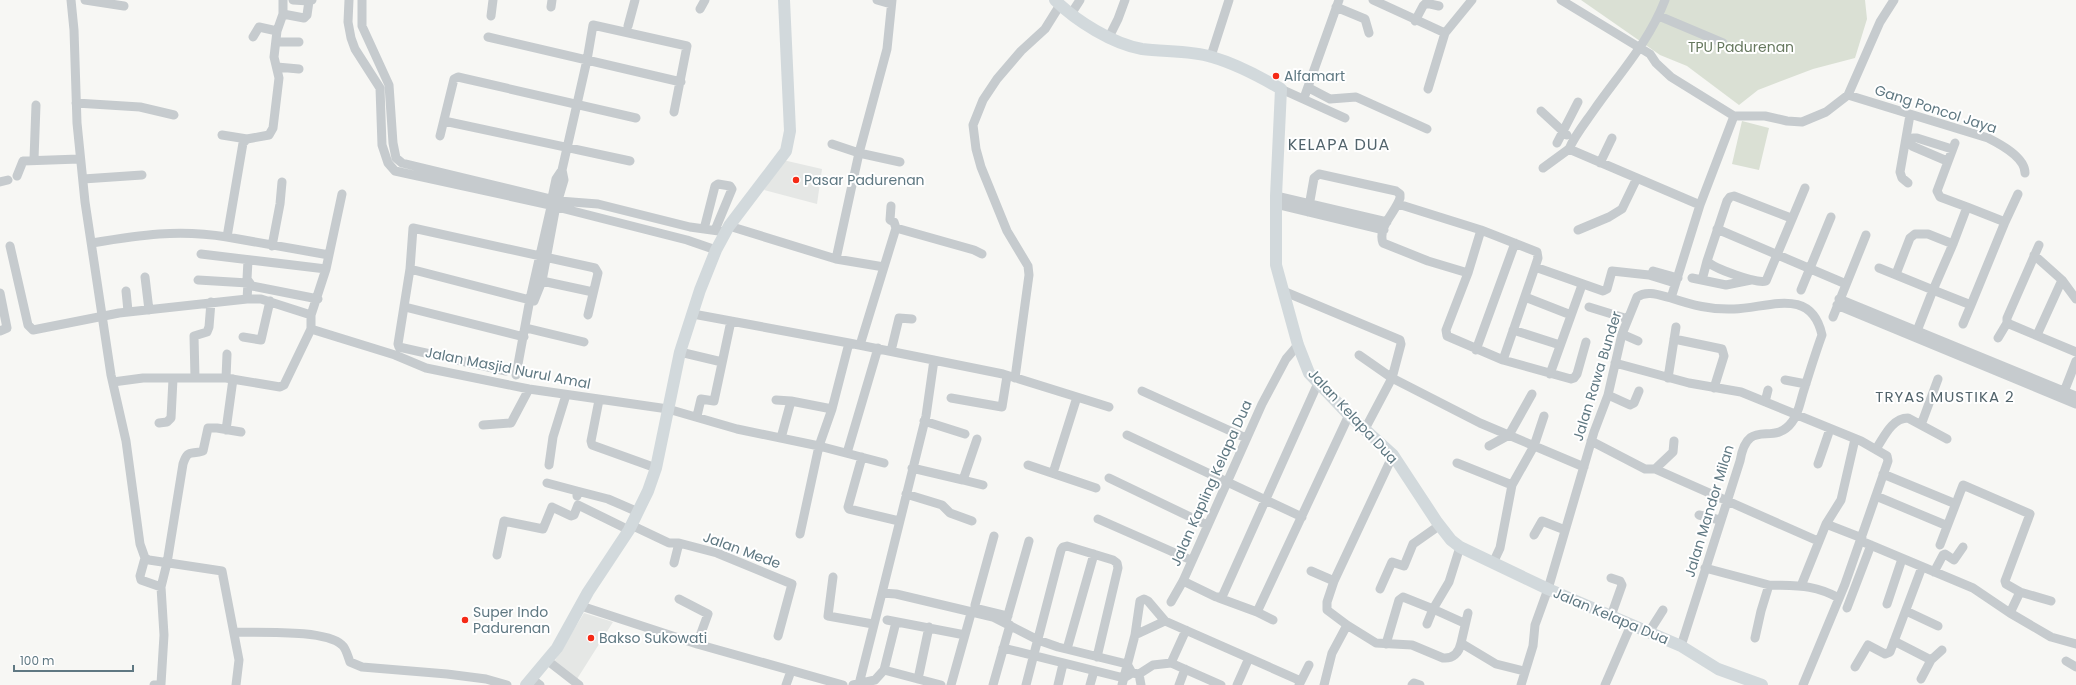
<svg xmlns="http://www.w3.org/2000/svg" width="2076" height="685" viewBox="0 0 2076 685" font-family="Poppins,sans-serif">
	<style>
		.built { fill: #e5e7e5 }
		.green { fill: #dae0d4 }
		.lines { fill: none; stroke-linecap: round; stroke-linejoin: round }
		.minor { stroke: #c6cbce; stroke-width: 9 }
		.secondary { stroke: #d2d9dc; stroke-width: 12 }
		.poi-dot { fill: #f52a16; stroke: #fff; stroke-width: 1.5 }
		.labels { text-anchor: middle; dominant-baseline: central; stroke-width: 4; stroke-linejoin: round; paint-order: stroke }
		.park-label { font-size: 14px; fill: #67795f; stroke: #fff }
		.poi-label { font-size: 14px; fill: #5f7882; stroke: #fff; text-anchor: start }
		.street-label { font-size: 14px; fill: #5f7882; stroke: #fff }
		.neighbourhood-label { font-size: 15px; letter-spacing: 1px; fill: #52646c; stroke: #fff }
		.quarter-label { font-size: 16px; letter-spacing: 1px; fill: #52646c; stroke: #fff }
	</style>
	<rect width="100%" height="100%" fill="#f7f7f4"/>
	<path class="built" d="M 783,160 L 822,169 L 817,204 L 764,190 Z
		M 584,613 L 613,622 L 577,679 L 554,662 Z"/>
	<path class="green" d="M 1581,0 L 1865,0 L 1867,19 L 1855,58 L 1813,69 L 1758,90 L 1739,105 L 1687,66 L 1660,55 Z
		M 1742,121 L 1769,128 L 1759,170 L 1732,164 Z"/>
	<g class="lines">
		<path class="minor" d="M 71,0 L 74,30 L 77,123 L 85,202 L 111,375 L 126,441 L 140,544 L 145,558 L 149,560 L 222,571 L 239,660 L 236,685
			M 85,0 L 124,6
			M 293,0 L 309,1
			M 349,0 L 348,22 L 351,38 L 355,49 L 380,88 L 382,145 L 388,163 L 395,171 L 550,205 L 554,207 L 559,204 L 558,200 L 552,198 L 549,201 L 550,205
			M 362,0 L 362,26 L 389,85 L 393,143 L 396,158 L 402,163 L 551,199
			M 877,0 L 891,4
			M 1373,0 L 1445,33 L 1428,89
			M 1561,0 L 1650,54 L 1656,63 L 1671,77 L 1734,116 L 1765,116 L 1787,121 L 1802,122 L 1826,112 L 1848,95 L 1880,22 L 1894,0
			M 1665,0 C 1649,42 1619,74 1594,110 C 1585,123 1575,135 1569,149 L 1700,205
			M 551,7 L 552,0
			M 1336,7 L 1365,19 L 1369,33
			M 700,9 L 705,0
			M 283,14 L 304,18 L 307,15 L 309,1 L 312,0
			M 1071,14 L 1080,0
			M 491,16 L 493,0
			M 1659,16 L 1723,43
			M 1415,21 L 1423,6 L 1426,3 L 1439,6
			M 628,26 L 635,0
			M 1445,33 L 1472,0
			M 253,37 L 259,27 L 277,31
			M 488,37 L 681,82
			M 1109,37 L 1118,19 L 1125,0
			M 276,42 L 299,42
			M 1211,56 L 1229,0
			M 277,67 L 299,69
			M 1309,88 L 1330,99 L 1356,97 L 1427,129
			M 1281,89 L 1345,118
			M 1848,95 L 1988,138 C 2000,144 2025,157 2025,173
			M 1304,98 L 1339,0
			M 76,103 L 140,107 L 174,115
			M 1541,111 L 1567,135
			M 444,121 L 630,161
			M 222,135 L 247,139
			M 440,136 L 454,79 L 458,77 L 636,118
			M 1557,143 L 1578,102
			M 832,144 L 859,153 L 900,162
			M 34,159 L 36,105
			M 1947,161 L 1912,146 L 1911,142 L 1913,138 L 1917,138 L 1952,149
			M 1600,163 L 1612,138
			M 1543,168 L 1569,149
			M 17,176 L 23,161 L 79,159
			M 83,179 L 142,175
			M 0,182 L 8,180
			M 1908,183 L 1902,178 L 1900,172 L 1910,115
			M 1276,196 L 1387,222
			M 552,198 L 556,179 L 562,170
			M 558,200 L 564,180 L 562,170 L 587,60 L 593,25 L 687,46 L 674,112
			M 559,201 L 598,204 L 690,227 L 726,232
			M 1276,204 L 1384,230
			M 1398,204 L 1481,230 L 1537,252 L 1538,258 L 1535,267 L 1503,360
			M 557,207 L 687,240 L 716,250
			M 1967,207 L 2005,222 L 1971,305
			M 1308,212 L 1314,178 L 1319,174 L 1396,191 L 1400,194 L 1400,198 C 1396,212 1377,227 1383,243 L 1428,261 L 1468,273
			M 1791,218 L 1734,196 L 1730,197 L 1727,201 L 1707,261 C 1713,268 1756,284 1766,281 L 1805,188
			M 2005,222 L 2018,194
			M 729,226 L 836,259 L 884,267
			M 896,228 L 974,250 L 982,254
			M 704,229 L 715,186 L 718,184 L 730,186 L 732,189 L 715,230
			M 1717,229 L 1846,284
			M 1481,230 L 1468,273 L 1446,330 L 1447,336 L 1503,360 L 1571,379 L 1574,378 L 1577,374 L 1586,342
			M 1578,230 L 1609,217 L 1622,209 L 1637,178
			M 227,237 L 329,255
			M 92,243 C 140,235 178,229 227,237 L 243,143 L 247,139 L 269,135 L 273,128 L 279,78 L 274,57 L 277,31 L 283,14 L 283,0
			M 1953,244 L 1933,290 L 1971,305 L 1963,324
			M 2039,245 L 2007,318 L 2007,323 L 2076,352
			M 10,246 L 28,325 L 33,330 L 119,313 L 247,299 L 261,299 L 311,315 L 311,329 L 395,355 L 426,368 L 529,389 L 668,409 L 737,429 L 819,446 L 884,463
			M 272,246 L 280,204 L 282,182
			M 201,254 L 326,269
			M 2034,255 L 2062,280 L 2076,299
			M 836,259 L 859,153 L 887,49 L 892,0
			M 248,260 L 247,279 L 252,286 L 318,299
			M 1535,267 L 1603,291 L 1607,289 L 1612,271 L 1649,275 L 1675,283
			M 1879,268 L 1933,290 L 1915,336
			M 410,269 L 534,301
			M 1653,271 L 1678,278
			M 1896,274 L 1910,238 L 1915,234 L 1928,234 L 1953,244 L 1967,207 L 1940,197 L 1937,191 L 1955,143
			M 145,277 L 149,310
			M 1692,278 L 1726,285 L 1751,280
			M 198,280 L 248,283 L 247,299
			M 1702,280 L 1707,261
			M 542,281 L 593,292
			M 1801,290 L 1831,217
			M 126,291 L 128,311
			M 1283,291 L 1400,340 L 1401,344 L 1392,378 L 1480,423 L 1584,467
			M 0,293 L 7,328 L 0,331
			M 1525,297 L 1571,315
			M 1671,298 C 1692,305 1711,310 1734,309 C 1768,308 1811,286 1822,335 C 1815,354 1809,374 1803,393 C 1800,403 1798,415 1792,422 C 1773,448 1748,415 1740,461 L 1681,646
			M 1839,299 L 2076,396
			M 534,301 L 542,281 L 555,211
			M 1837,305 L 2076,404
			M 405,307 L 524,337
			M 1589,307 L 1628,319
			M 693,314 L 849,343 L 1003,374 L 1077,397 L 1053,473
			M 311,315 L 326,269 L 342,194
			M 1833,317 L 1866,235
			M 526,328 L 584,342
			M 1513,330 L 1560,345
			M 1622,334 L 1638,341
			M 2037,335 L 2062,280
			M 243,337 L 261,340 L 270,301
			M 1998,338 L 2007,323
			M 1674,339 L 1722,349 L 1724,356 L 1714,388
			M 860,345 L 896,228 L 894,222 L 890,220 L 891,206
			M 1476,350 L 1515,243
			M 891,351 L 899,318 L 912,319
			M 680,352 L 722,362
			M 1359,355 L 1392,378 L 1365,429
			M 1615,363 L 1689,383 L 1741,392 L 1861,441 L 1887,456 L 1888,461 L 1845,584 L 1803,685
			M 506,371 L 399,347 L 398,344 L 410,269 L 413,228 L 595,268 L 598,273 L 588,315
			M 1550,374 L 1582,285
			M 516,375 L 530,299 L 551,207
			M 195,378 L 194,336 L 207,332 L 209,327 L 211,302
			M 226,378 L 227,354
			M 1015,378 L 1029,275 L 1028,266 L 1007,231 L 981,167 L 976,149 L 973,125 L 983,100 L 997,79 L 1021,51 L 1045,29 L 1060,5
			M 1668,378 L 1676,327
			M 1785,380 L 1806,384
			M 113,382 L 143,378 L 226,378 L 280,387 L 284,385 L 311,329
			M 1142,391 L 1246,438
			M 1608,395 L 1630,405 L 1634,403 L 1639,391
			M 1077,397 L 1109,407
			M 2062,397 L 2076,361
			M 951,398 L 1002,407 L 1007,376
			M 599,400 L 591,441 L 592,445 L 656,468
			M 776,400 L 791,401 L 832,409 L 819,446 L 800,534
			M 1765,402 L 1768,390
			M 832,409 L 849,343
			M 697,416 L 701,399 L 714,401 L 731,321
			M 924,421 L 965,434
			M 159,423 L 167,422 L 171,418 L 173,379
			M 483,425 L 511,423 L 529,389
			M 1921,425 L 1938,379
			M 226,430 L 233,379
			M 1127,435 L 1302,517
			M 781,438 L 791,401
			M 1591,441 L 1645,469 L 1655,469 L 1673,452 L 1674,441
			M 1489,446 L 1509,435 L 1532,394
			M 1876,449 C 1884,437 1892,418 1908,418 L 1947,439
			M 847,453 L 878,348
			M 1393,455 L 1334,581 L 1327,602 L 1327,610 L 1347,625 L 1376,643 L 1412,645 L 1443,658 C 1453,659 1459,653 1461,643
			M 862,457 L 848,507 L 849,509 L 899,521
			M 1457,463 L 1512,485
			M 1818,464 L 1830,429
			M 549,465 L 553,437 L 566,395
			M 1028,465 L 1096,488
			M 912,468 L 963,480 L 977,439
			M 1655,469 L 1818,541
			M 1883,474 L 1951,502
			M 1109,478 L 1207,525
			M 963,480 L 983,485
			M 547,483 L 577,491 L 577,496
			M 577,491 L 608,499 L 638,512
			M 906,494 L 942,505 L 950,513 L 972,521
			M 1876,496 L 1943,524
			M 1699,515 L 1720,520
			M 1098,519 L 1191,560
			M 1826,524 L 1862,538
			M 631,525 L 669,543 L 679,543 L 717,553 L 792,584 L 778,636
			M 1534,535 L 1542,521 L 1565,530
			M 994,536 L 975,605 L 975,608 L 1008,616
			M 1861,541 L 1973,588 L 2010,613 L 2051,637 L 2076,644
			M 1940,545 L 1963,485 L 2030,514 L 2005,581 L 2006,584 L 2020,592
			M 497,555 L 504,521 L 543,529 L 552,507 L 571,516 L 574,515 L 578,505 L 629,530
			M 145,558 L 140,576 L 141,580 L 161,587
			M 674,563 L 679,543
			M 1493,563 L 1500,548 L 1512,485 L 1534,446 L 1544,416
			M 1705,568 L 1769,585 L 1761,611 L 1755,638
			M 1311,571 L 1334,581
			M 1934,572 L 1943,555 L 1945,554 L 1954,560 L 1963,547
			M 833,577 L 828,616 L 873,624
			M 1611,578 L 1620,581 L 1622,585 L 1611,616
			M 1183,581 L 1216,597 L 1222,597 L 1318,383
			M 1769,585 C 1797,586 1813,584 1839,598
			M 1801,586 L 1826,524 L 1841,500 L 1855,439
			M 1380,589 L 1392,562 L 1404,566 L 1413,544 L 1440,525
			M 882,593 L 926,416 L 934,360
			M 1219,598 L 1257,612 L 1273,620
			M 679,599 L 708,614 L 697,644
			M 1171,602 L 1183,581 L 1262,404 L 1286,359 L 1298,345
			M 1887,604 L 1902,559
			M 581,606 L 697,644 L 843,685
			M 1847,608 L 1871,545
			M 1906,611 L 1938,626
			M 1257,612 L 1349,415
			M 1468,613 L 1461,643 L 1496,664 L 1524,671
			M 2010,613 L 2020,592 L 2051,601
			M 887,620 L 965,635
			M 1006,622 L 1029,541
			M 1427,624 L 1433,609 L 1464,623
			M 234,632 C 258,633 325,629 342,645 C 346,648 348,657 350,662 L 362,667 L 447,674 L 486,679 L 507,685
			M 1649,632 L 1663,610
			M 1135,635 L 1165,621 L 1301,681
			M 1894,641 L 1931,660 L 1942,650
			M 1386,644 L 1399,600 L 1403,597 L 1433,609 L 1449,582 L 1460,547
			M 1003,648 L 1124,678 L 1132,673 L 1139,674
			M 1067,649 L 1094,554
			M 548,661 L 579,685
			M 2066,661 L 2076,667
			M 1171,663 L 1221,685
			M 1855,667 L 1868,645 L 1885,654 L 1890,652 L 1922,567
			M 884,670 L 896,622
			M 532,679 L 540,685
			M 918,679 L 929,627
			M 1921,679 L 1931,660
			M 859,684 L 882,593 L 896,594 L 993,617 L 1038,640 L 1058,647 L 1127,664 L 1132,673
			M 154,685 L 161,684 L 164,635 L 161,587 L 167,563 L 183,464 C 188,449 190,455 203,451 L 208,428 L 217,428 L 241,432
			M 786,685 L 791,671
			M 853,685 L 875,680 L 884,670 L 941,685
			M 951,685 L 970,617
			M 993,685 L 1010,625
			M 1026,685 L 1061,550 L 1063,547 L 1067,546 L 1113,560 L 1117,563 L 1118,568 L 1097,657
			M 1058,685 L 1063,664
			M 1090,685 L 1094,671
			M 1122,685 L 1135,635 L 1140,601 L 1144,599 L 1148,601 L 1165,621
			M 1141,685 L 1139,674 L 1153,665 L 1171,663 L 1186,630
			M 1179,685 L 1185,669
			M 1237,685 L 1249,658
			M 1299,685 L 1309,665
			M 1324,685 L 1332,653 L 1347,625
			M 1412,685 L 1414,683 L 1420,685
			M 1521,685 L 1533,646 L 1535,625 L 1548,589 L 1594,432 L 1608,395 L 1622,334 L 1637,297 C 1647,290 1659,295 1671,298 L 1700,205 L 1734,116
			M 1605,685 L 1631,625"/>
		<path class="secondary" d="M 1055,0 C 1076,21 1113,44 1142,49 C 1164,52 1191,50 1212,57 C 1236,64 1259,76 1281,89 L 1276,196 L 1276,265 L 1298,345 L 1309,373 L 1349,415 L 1393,455 L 1437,522 L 1451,540 L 1460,547 L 1548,589 L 1681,646 L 1718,669 L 1762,685
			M 526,685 L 557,648 L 588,592 L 629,530 L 648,491 L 656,468 L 680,352 L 700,290 L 716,250 L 729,226 L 786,151 L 790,131 L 784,0"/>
	</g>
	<g class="poi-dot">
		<circle cx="1276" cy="76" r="4"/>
		<circle cx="796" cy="180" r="4"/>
		<circle cx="465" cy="620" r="4"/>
		<circle cx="591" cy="638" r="4"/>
	</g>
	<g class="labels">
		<g class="park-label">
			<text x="1741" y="47">TPU Padurenan</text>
		</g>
		<g class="poi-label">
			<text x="1284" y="76">Alfamart</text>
			<text x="804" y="180">Pasar Padurenan</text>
			<text x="473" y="612">Super Indo<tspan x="473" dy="16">Padurenan</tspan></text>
			<text x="599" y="638">Bakso Sukowati</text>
		</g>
		<g class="street-label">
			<text transform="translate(1936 109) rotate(18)">Gang Poncol Jaya</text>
			<text transform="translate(508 368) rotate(11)">Jalan Masjid Nurul Amal</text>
			<text transform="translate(1597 376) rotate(-73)">Jalan Rawa Bunder</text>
			<text transform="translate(1353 416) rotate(47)">Jalan Kelapa Dua</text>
			<text transform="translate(1211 483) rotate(-66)">Jalan Kapling Kelapa Dua</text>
			<text transform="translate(1709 511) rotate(-73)">Jalan Mandor Milan</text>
			<text transform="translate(742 550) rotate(20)">Jalan Mede</text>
			<text transform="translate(1611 616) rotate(23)">Jalan Kelapa Dua</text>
		</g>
		<g class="neighbourhood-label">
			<text x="1945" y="396">TRYAS MUSTIKA 2</text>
		</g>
		<g class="quarter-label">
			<text x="1339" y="144">KELAPA DUA</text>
		</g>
	</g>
	<path d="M14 665v6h119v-6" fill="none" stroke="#5f7882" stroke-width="2"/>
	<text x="20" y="665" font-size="12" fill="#5f7882" stroke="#ffffff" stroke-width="3" paint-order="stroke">100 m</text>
</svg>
